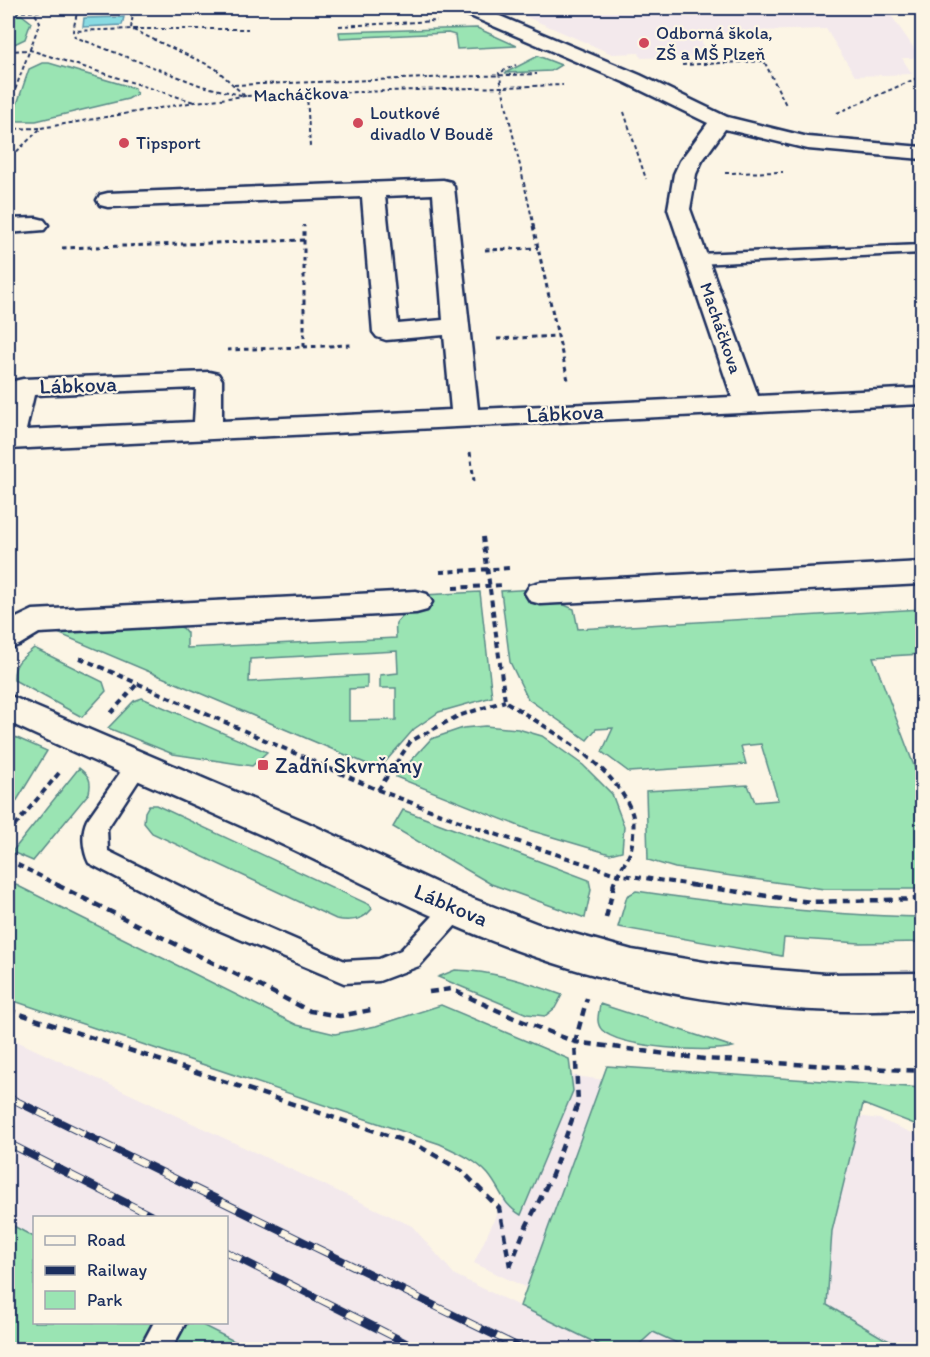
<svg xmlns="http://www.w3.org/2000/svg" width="930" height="1357" viewBox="0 0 930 1357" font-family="Itim,sans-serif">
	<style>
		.built { fill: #f3e9ec }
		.green { fill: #9ae4b3; stroke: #5a8a88; stroke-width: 1.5; fill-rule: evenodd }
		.water { fill: #89dbe2; stroke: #5d96ad; stroke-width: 1.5 }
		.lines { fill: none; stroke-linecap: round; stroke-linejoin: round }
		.lane-casing { stroke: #1b2f5e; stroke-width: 5 }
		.street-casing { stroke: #1b2f5e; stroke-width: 5 }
		.secondary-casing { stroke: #1b2f5e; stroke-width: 5 }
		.path-far3 { stroke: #1b2f5e; stroke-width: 2; stroke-dasharray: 4 3; stroke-linecap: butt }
		.path-far2 { stroke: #1b2f5e; stroke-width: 3; stroke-dasharray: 4.5 4; stroke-linecap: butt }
		.path-far1 { stroke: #1b2f5e; stroke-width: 4; stroke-dasharray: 6 4.5; stroke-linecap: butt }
		.path { stroke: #1b2f5e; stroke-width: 4.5; stroke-dasharray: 8 6; stroke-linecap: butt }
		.lane { fill: #fcf5e5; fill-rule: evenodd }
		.street { fill: #fcf5e5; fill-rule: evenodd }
		.secondary { fill: #fcf5e5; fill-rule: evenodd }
		.rail-casing { stroke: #1b2f5e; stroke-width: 8 }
		.rail { stroke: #fcf5e5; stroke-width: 6; stroke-dasharray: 17; stroke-linecap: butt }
		.poi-dot { fill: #d1495b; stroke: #fcf5e5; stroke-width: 2 }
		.labels { text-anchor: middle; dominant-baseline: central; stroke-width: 4.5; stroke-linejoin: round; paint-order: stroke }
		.far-poi-label { font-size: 18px; fill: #1b2f5e; stroke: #fcf5e5; text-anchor: start }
		.far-street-label { font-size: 18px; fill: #1b2f5e; stroke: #fcf5e5 }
		.street-label { font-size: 22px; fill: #1b2f5e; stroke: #fcf5e5 }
		.poi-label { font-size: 22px; fill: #1b2f5e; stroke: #fcf5e5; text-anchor: start }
	</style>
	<rect width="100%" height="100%" fill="#fcf5e5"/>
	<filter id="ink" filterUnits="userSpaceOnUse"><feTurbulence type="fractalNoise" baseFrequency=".0167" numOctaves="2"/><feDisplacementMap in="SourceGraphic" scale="12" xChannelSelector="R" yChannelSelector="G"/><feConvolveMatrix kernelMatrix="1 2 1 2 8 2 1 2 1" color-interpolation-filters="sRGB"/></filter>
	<g filter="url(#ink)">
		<path class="built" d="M 506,8 L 886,8 L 918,54 L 913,58 L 902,58 L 912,74 L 855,76 L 826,29 L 758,31 L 759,33 L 698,33 L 708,56 L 641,58 L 639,53 L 612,54 Z
			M 8,1037 L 412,1226 L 455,1275 L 608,1349 L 250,1349 L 198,1323 L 226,1322 L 226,1218 L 34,1218 L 34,1237 L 8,1223 Z
			M 562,1074 L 879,1119 L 922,1137 L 922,1349 L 622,1349 L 615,1330 L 474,1263 Z"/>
		<path class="green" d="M 8,14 L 22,15 L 31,22 L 25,39 L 8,47 Z
			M 477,28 L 517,46 L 457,49 L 455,35 L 448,33 L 340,38 L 339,32 Z
			M 538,56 L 561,65 L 551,71 L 505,73 Z
			M 42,63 L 49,63 L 134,88 L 137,94 L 128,99 L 36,121 L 15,121 L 13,116 L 29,69 Z
			M 536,589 L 537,605 L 562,604 L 574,609 L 578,629 L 922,609 L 922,654 L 873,657 L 922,787 L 922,889 L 824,889 L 675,868 L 648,860 L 646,791 L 748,785 L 755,802 L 778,800 L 761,744 L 741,746 L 746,764 L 629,772 L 602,752 L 613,728 L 596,729 L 587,740 L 528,699 L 510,662 L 501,591 Z
			M 480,592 L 492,697 L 439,712 L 414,729 L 379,769 L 60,634 L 72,631 L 173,625 L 183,628 L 187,633 L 187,648 L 396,638 C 396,633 395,627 396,623 C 397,620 419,600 423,595 ZM 397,651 L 398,673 L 380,675 L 380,688 L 396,688 L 396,720 L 349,721 L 349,689 L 367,688 L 367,675 L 249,682 L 250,659 Z
			M 34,648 L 103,682 L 106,691 L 82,717 L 14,680 C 13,663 22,658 34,648 Z
			M 142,698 L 267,752 L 252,766 L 173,754 L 108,728 L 134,701 Z
			M 485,726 L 518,729 L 542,736 L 583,765 L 612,794 L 624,826 L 622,851 L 610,854 L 529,830 L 396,777 L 431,739 L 463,728 Z
			M 8,734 L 47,751 L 8,815 Z
			M 79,768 C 89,776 92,780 89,793 L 33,861 L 12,852 Z
			M 149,805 L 156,805 L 370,905 L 372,909 C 363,921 350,922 336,919 L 152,833 L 144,823 L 145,812 Z
			M 403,810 L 589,880 L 591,890 L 585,918 L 491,884 L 393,827 Z
			M 8,881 L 297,1025 L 335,1034 L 376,1026 L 441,1005 L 569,1059 L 573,1091 L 521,1215 C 501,1203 502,1191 488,1174 C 476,1160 457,1152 440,1144 L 8,999 Z
			M 636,891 C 732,905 826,915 922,917 L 922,942 L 860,943 L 784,938 L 782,956 L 618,927 L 627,896 Z
			M 455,970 C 493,971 527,982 562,995 L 555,1008 L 545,1016 L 527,1014 L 438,977 Z
			M 600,1004 L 733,1047 C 708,1053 620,1048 602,1030 C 595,1023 599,1013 600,1004 Z
			M 607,1066 L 922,1088 L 922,1127 L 863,1104 L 832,1231 L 827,1305 L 883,1338 L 909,1349 L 690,1349 L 653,1332 L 634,1349 L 608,1349 L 520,1306 Z
			M 8,1223 L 34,1237 L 34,1322 L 198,1323 L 250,1349 L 8,1349 Z"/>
		<path class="water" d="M 124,17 L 122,25 L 83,27 L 84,18 Z"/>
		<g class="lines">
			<defs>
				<path id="lane" d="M 922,245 L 922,253 L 697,264 L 689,259 L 697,254 Z
					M 137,757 L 145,760 L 148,766 L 107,829 L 108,851 L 232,912 L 345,961 L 379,959 L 401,950 L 447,901 L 456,897 L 465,901 L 468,908 L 465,915 L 419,966 L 379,981 L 344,983 L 214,928 L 89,863 C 83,851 81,832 87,820 L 129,760 Z
					M 154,1322 L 186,1322 L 171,1350 L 139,1350 Z"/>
				<path id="street" d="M 458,8 L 481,8 L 640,75 L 727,117 L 808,137 L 922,147 L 922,159 L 808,149 L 725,129 L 702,161 L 696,174 L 690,209 L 758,396 L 922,388 L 922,404 L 8,449 L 8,396 L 14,381 L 23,379 L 209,372 L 218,374 L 222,380 L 222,421 L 451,410 L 444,335 L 386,340 L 377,337 L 373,332 L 362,197 L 108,207 L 100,205 L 97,200 L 100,195 L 108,193 L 443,180 L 451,182 L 454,187 L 478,409 L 732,397 L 668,209 L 674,174 L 680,161 L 708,123 L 626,83 L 461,12 ZM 433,194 L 443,320 L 398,324 L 385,196 ZM 196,388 L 194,422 L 26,430 L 34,395 Z
					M 36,218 L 44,220 L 48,225 L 44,230 L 8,233 L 8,219 Z
					M 922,562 L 922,584 L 541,604 L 530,601 L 525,593 L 530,585 L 541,582 Z
					M 416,591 L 427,594 L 432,602 L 427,610 L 416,613 L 39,633 L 19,645 L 8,649 L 8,622 L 33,610 Z"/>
				<path id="secondary" d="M 8,695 L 306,822 L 458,893 L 538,924 L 632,950 L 728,966 L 825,974 L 922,973 L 922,1009 C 776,1019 628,994 492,941 C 419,913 350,876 279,843 C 189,802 98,764 8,722 Z"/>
			</defs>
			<use href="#lane" class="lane-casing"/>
			<use href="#street" class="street-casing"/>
			<use href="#secondary" class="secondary-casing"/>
			<path class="path-far3" d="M 78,8 L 73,31 L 131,29 L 215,68 L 245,96 L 502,87 L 499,73 L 516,65
				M 117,8 L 133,13 L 131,29 L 248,29
				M 8,12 L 78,10
				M 339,26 L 437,21
				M 8,51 L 30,50 L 194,102
				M 682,65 L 764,61 L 786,105
				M 234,85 L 537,74
				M 307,94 L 310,147
				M 8,109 L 40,22 L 34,12 L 35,8
				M 624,112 L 646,179
				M 837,113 L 922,76
				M 41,128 L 195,102 L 245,96 L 202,86 L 75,37 L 73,31
				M 8,129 L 41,128 L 8,160
				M 725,173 L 783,172
				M 304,225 L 304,227
				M 534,227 L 502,87 L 563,85"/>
			<path class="path-far2" d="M 533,226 L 568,380
				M 304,240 L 304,347
				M 62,248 L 304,240 L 304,226
				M 485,250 L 538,248
				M 497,339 L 558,336
				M 227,350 L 351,345
				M 470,452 L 474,481"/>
			<path class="path-far1" d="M 483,537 L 505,701 C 547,729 614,763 632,813 C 635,821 633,840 631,849 C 629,860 617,871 613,886
				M 440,572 L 510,568
				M 453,588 L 503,585
				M 80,658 L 378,790 L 480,829 L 616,874 L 700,886
				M 111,713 L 138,683
				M 378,790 L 411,741 L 458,716 L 505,701
				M 8,834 L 59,773
				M 8,860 L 60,886"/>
			<path class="path" d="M 57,885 L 310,1011 L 340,1016 L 371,1010
				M 690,885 L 810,902 L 922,899
				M 606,918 L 614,885
				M 429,992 L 451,989 L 514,1018 L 575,1042 L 704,1059 L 922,1071
				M 8,1010 L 417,1145 L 462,1171 L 499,1208 L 510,1266
				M 510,1267 L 524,1231 L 552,1175 L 578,1103 L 575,1042 L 587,998"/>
			<use href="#lane" class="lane"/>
			<use href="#street" class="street"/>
			<use href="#secondary" class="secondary"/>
			<defs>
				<path id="rail" d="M 8,1097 L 525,1350
					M 8,1143 L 156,1218
					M 226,1252 L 420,1350"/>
			</defs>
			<use href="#rail" class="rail-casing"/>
			<use href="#rail" class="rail"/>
		</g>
	</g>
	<g class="poi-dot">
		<circle cx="644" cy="43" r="6"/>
		<circle cx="358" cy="123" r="6"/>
		<circle cx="124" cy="143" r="6"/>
		<rect x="257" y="759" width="12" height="12" rx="3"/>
	</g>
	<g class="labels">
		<g class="far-poi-label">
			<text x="656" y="33">Odborná škola,<tspan x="656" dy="21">ZŠ a MŠ Plzeň</tspan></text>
			<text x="370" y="113">Loutkové<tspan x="370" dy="21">divadlo V Boudě</tspan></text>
			<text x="136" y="143">Tipsport</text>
		</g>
		<g class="far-street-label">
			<text transform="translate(301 94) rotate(-2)">Macháčkova</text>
			<text transform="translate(721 328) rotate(71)">Macháčkova</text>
		</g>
		<g class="street-label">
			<text transform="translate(78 385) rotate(-2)">Lábkova</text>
			<text transform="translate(565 413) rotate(-3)">Lábkova</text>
			<text transform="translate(451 905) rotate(23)">Lábkova</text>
		</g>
		<g class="poi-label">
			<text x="275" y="765">Zadní Skvrňany</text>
		</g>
	</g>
	<rect width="930" height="1357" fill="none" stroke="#fcf5e5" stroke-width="30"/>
	<rect x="15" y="15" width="900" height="1327" fill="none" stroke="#1b2f5e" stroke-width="2" filter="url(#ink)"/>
	<rect x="33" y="1216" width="195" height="108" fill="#fcf5e5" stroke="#a2a6af" stroke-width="1.5"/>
	<rect x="45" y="1236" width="30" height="9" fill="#fcf5e5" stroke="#a2a6af" stroke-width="1.5"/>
	<text x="87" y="1246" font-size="18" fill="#1b2f5e">Road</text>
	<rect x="45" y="1266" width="30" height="9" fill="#1b2f5e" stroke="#a2a6af" stroke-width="1.5"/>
	<text x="87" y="1276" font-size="18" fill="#1b2f5e">Railway</text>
	<rect x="45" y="1291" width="30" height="18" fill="#9ae4b3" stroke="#a2a6af" stroke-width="1.5"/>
	<text x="87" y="1306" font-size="18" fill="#1b2f5e">Park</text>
</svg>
